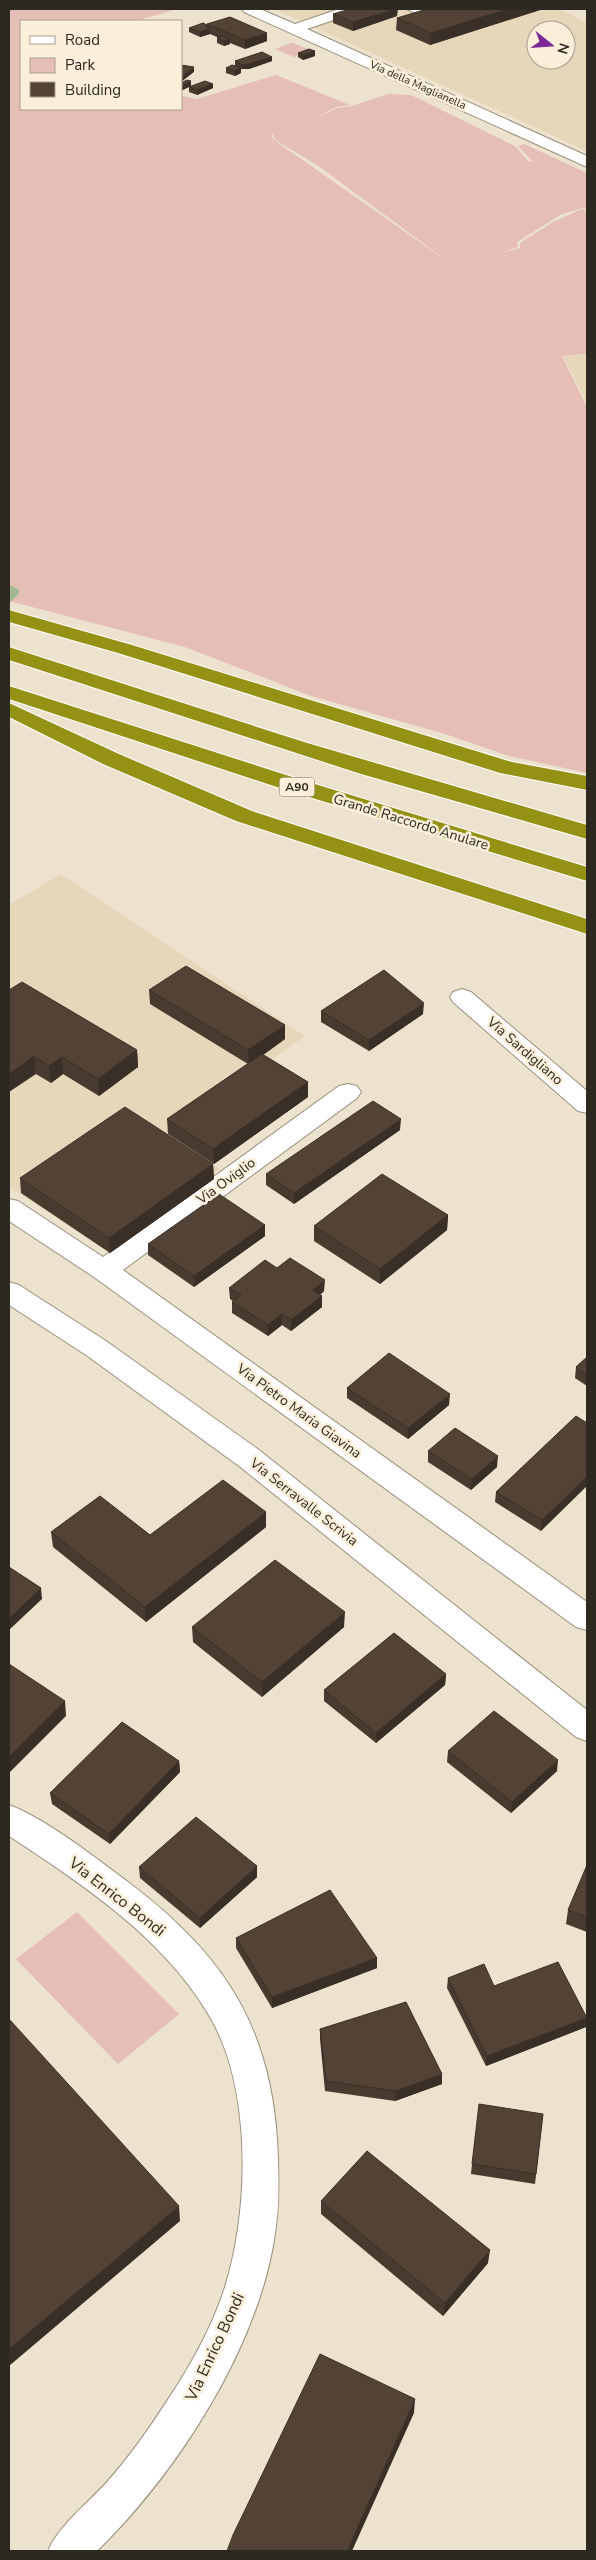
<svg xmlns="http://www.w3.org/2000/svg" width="596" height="2560" viewBox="0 0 596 2560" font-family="'Nunito Sans',sans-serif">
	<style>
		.built { fill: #e6d7bb; fill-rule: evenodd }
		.green { fill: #e5beb5; fill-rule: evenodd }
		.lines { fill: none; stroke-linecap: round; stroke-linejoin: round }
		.stream { stroke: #a2b892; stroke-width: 8 }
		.minor-casing { stroke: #998f7b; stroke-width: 2 }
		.highway-casing { stroke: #fff; stroke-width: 2 }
		.minor { fill: #fff; fill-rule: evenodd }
		.highway { fill: #959115; fill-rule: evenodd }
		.wall { fill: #473a2e }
		.shaded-wall { fill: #3a2f26 }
		.building { fill: #534336; stroke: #3a2f26 }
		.labels { text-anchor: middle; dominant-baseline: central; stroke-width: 5; stroke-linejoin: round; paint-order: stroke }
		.far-street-label { font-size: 11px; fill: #2d2820; stroke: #fbefda }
		.shield { fill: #fbefda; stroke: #6b6458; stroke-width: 1 }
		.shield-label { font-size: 12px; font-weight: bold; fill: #2d2820 }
		.street-label { font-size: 14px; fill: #2d2820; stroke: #fbefda }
		.near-street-label { font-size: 16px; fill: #2d2820; stroke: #fbefda }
	</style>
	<rect width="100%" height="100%" fill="#ede2cd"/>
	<path class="built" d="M 274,9 L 560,9 L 587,23 L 587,151 ZM 536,30 L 566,30 L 566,60 L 536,60 Z
		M 587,355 L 587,403 L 563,356 Z
		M 61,874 L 305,1036 L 168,1134 L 220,1169 L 104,1249 L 9,1187 L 9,905 Z"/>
	<path class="green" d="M 9,9 L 177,9 L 136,21 L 21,21 L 21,109 L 181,109 L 181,96 L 197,99 L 276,75 L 350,105 L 336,107 L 312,120 L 337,108 L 352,106 L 388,94 L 411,95 L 515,146 L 528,161 L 533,162 L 518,146 L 524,144 L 587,173 L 587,186 L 582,185 L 587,187 L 587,210 L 583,208 L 562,214 L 517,242 L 518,247 L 500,253 L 520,248 L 520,243 L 553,222 L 582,209 L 587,212 L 587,354 L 562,356 L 587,407 L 587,773 L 509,756 L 445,734 L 311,696 L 185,647 L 9,601 ZM 277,131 L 273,134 L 275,140 L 317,165 L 454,266 L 274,140 L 271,135 Z
		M 291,43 L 293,43 L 312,51 L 294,57 L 275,49 Z
		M 77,1912 L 179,2014 L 118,2064 L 16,1959 Z"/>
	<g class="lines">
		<path class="stream" d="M 9,589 L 15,592 L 9,598"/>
		<defs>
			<path id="minor" d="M 242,9 L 260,9 L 295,24 L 339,9 L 359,9 L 357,12 L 307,29 L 587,156 L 587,167 L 244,12 Z
				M 407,9 L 426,9 L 428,12 L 421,16 Z
				M 462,989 L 471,992 L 587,1091 L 587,1113 L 578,1111 L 453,1002 L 450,997 L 453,992 Z
				M 348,1084 L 357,1086 L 361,1092 L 357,1098 L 123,1270 L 587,1602 L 587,1630 L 576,1627 L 94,1277 L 9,1221 L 9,1199 L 18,1201 L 103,1257 L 339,1086 Z
				M 9,1282 L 19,1285 L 106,1341 L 259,1450 L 587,1710 L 587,1741 L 576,1737 L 239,1466 L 86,1355 L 9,1305 Z
				M 9,1805 C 45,1818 97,1859 128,1882 C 172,1915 214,1955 240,2003 C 263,2045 274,2092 277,2139 C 279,2172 280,2207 274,2240 C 256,2351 176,2474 97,2551 L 48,2551 C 58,2526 88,2503 107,2482 C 129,2457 149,2429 167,2401 C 189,2368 210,2331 223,2293 C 250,2213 253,2085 207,2012 C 161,1936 82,1884 9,1836 Z"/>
			<path id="highway" d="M 9,610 L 132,645 L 512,762 L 587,776 L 587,790 L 500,773 L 118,653 L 9,622 Z
				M 9,647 L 304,742 L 587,825 L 587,839 L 361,774 L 9,660 Z
				M 9,686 L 305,781 L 587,867 L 587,881 L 289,791 L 9,699 Z
				M 9,703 L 119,754 L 252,811 L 587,919 L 587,934 L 236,821 L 103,764 L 9,717 Z"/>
		</defs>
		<use href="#minor" class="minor-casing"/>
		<use href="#highway" class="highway-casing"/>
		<use href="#minor" class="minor"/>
		<use href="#highway" class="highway"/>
	</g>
	<path class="wall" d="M 540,10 L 430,45 L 396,30 L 397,18 Z
		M 333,14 L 397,16 L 353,31 L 333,23 Z
		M 207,24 L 267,33 L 267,41 L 245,49 L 230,43 L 230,44 L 224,46 L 217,43 L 217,38 L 219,38 L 210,34 L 200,37 L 189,32 L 189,28 L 207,25 Z
		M 298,53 L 315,56 L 303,60 L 298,57 Z
		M 272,57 L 272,61 L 249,69 L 241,69 L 241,73 L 235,76 L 226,73 L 226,68 L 239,68 L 235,66 L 235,61 Z
		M 213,84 L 213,88 L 197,95 L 189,92 L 189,87 Z
		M 9,990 L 137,1050 L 138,1067 L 99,1096 L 63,1074 L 51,1083 L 36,1074 Z
		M 149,990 L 285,1039 L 263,1055 L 308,1082 L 308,1097 L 214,1164 L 168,1134 L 167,1119 L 248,1064 L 150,1004 Z
		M 321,1011 L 423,1014 L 369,1051 L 321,1022 Z
		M 400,1130 L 294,1204 L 266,1185 L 266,1174 Z
		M 213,1164 L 214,1179 L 110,1253 L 21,1193 L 20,1178 Z
		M 448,1215 L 447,1230 L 380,1284 L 314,1241 L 314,1226 Z
		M 265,1225 L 265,1236 L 194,1287 L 148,1255 L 148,1244 Z
		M 277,1268 L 324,1291 L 320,1295 L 322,1307 L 291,1331 L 282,1325 L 268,1336 L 232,1313 L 232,1302 L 233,1301 L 230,1299 L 229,1288 Z
		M 587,1357 L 587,1386 L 575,1378 L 576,1367 Z
		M 347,1388 L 449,1405 L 408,1439 L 347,1398 Z
		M 587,1423 L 541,1531 L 495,1502 L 496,1492 Z
		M 428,1451 L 497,1467 L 471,1490 L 428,1462 Z
		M 266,1527 L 146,1622 L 53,1547 L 51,1532 L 150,1535 Z
		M 192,1627 L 344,1627 L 262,1697 L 193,1642 Z
		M 446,1674 L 445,1685 L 376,1743 L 324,1701 L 324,1690 Z
		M 448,1751 L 557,1771 L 511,1813 L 447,1762 Z
		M 179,1761 L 180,1772 L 110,1844 L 52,1804 L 50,1793 Z
		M 587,1865 L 587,1932 L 566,1924 L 568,1910 Z
		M 139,1867 L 257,1877 L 200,1928 L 140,1878 Z
		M 236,1938 L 377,1958 L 377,1968 L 272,2008 L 236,1948 Z
		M 448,1978 L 494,1986 L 587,2016 L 586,2027 L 486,2066 L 447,1988 Z
		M 320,2029 L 442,2084 L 395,2101 L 325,2091 L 320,2039 Z
		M 543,2114 L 535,2184 L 471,2174 L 472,2164 Z
		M 321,2201 L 488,2263 L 443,2316 L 321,2214 Z"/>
	<path class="shaded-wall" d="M 395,9 L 398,9 L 397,16 L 353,31 L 353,22 Z
		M 508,9 L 540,9 L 540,10 L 430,45 L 431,33 Z
		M 209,29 L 210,34 L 200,37 L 200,32 Z
		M 267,33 L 267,41 L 245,49 L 245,40 Z
		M 230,39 L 230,44 L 224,46 L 224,41 Z
		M 315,51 L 315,56 L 303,60 L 303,55 Z
		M 272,57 L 272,61 L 249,69 L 243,69 L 243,65 Z
		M 194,67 L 194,72 L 181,82 L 181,77 Z
		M 241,68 L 241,73 L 235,76 L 235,71 Z
		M 191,81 L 191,86 L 181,91 L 181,86 Z
		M 213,84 L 213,88 L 197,95 L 197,90 Z
		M 424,1003 L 423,1014 L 369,1051 L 369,1040 Z
		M 285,1025 L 285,1039 L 249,1065 L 248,1050 Z
		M 137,1050 L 138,1067 L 99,1096 L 98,1079 Z
		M 34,1056 L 36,1074 L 9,1092 L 9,1074 Z
		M 62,1057 L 63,1074 L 51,1083 L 49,1066 Z
		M 308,1082 L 308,1097 L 214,1164 L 213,1149 Z
		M 401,1119 L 400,1130 L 294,1204 L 294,1193 Z
		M 213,1164 L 214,1179 L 110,1253 L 109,1238 Z
		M 448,1215 L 447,1230 L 380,1284 L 380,1269 Z
		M 265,1225 L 265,1236 L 194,1287 L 194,1276 Z
		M 325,1280 L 324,1291 L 313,1301 L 313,1290 Z
		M 322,1296 L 322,1307 L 291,1331 L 291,1320 Z
		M 282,1314 L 282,1325 L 268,1336 L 268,1325 Z
		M 450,1394 L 449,1405 L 408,1439 L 408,1428 Z
		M 498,1456 L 497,1467 L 471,1490 L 472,1479 Z
		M 587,1476 L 587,1486 L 541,1531 L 542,1520 Z
		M 266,1512 L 266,1527 L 146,1622 L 145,1607 Z
		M 41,1588 L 42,1599 L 9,1630 L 9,1618 Z
		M 345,1612 L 344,1627 L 262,1697 L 262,1682 Z
		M 446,1674 L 445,1685 L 376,1743 L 376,1733 Z
		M 65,1701 L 66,1716 L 9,1773 L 9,1757 Z
		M 558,1760 L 557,1771 L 511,1813 L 512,1802 Z
		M 179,1761 L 180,1772 L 110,1844 L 109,1834 Z
		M 257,1866 L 257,1877 L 200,1928 L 200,1918 Z
		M 377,1958 L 377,1968 L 272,2008 L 272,1997 Z
		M 587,2018 L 586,2027 L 486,2066 L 487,2056 Z
		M 442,2074 L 442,2084 L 395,2101 L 396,2091 Z
		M 179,2206 L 180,2221 L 9,2366 L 9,2349 Z
		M 490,2250 L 488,2263 L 443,2316 L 445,2303 Z
		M 415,2399 L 414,2413 L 352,2551 L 347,2551 Z"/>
	<path class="building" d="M 350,9 L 395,9 L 353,22 L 333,14 Z
		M 427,9 L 508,9 L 431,33 L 397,18 Z
		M 230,17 L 267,33 L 245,40 L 207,24 Z
		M 203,23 L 207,25 L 207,28 L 209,29 L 200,32 L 189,28 Z
		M 223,36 L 230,39 L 224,41 L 217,38 Z
		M 309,49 L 315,51 L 303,55 L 298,53 Z
		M 262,52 L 272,57 L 249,64 L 243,65 L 235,61 Z
		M 181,65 L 194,67 L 181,77 Z
		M 232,65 L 241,68 L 235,71 L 226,68 Z
		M 187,80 L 191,81 L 181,86 L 181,83 Z
		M 205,81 L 213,84 L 197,90 L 189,87 Z
		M 186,966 L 285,1025 L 248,1050 L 149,990 Z
		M 384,970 L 424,1003 L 369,1040 L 321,1011 Z
		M 22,982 L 137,1050 L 98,1079 L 62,1057 L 49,1066 L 34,1056 L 9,1074 L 9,990 Z
		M 262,1054 L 308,1082 L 213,1149 L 167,1119 Z
		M 373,1101 L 401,1119 L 294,1193 L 266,1174 Z
		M 125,1107 L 213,1164 L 109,1238 L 20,1178 Z
		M 382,1174 L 448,1215 L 380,1269 L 314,1226 Z
		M 219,1194 L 265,1225 L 194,1276 L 148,1244 Z
		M 290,1258 L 325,1280 L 313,1290 L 322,1296 L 291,1320 L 282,1314 L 268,1325 L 232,1302 L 241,1295 L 229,1288 L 265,1260 L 277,1268 Z
		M 389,1353 L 450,1394 L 408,1428 L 347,1388 Z
		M 587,1357 L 587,1375 L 576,1367 Z
		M 576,1416 L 587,1423 L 587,1476 L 542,1520 L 496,1492 Z
		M 455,1428 L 498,1456 L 472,1479 L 428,1451 Z
		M 223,1480 L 266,1512 L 145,1607 L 51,1532 L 100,1496 L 150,1535 Z
		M 275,1560 L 345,1612 L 262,1682 L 192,1627 Z
		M 9,1567 L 41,1588 L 9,1618 Z
		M 394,1633 L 446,1674 L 376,1733 L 324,1690 Z
		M 9,1664 L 65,1701 L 9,1757 Z
		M 494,1711 L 558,1760 L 512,1802 L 448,1751 Z
		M 122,1722 L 179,1761 L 109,1834 L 50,1793 Z
		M 196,1817 L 257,1866 L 200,1918 L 139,1867 Z
		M 587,1865 L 587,1917 L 568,1910 Z
		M 330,1890 L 377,1958 L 272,1997 L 236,1938 Z
		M 558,1962 L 587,2018 L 487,2056 L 448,1978 L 484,1964 L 494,1986 Z
		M 406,2002 L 442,2074 L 396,2091 L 326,2081 L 320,2029 Z
		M 9,2019 L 179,2206 L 9,2349 Z
		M 479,2104 L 543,2114 L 536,2174 L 472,2164 Z
		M 367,2151 L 490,2250 L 445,2303 L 321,2201 Z
		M 320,2354 L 415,2399 L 347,2551 L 227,2551 L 233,2535 Z"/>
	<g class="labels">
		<g class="far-street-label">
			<text transform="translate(418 85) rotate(24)">Via della Maglianella</text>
		</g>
		<rect class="shield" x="279.5" y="777.5" width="35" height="19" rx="4"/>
		<g class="shield-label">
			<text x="297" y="787">A90</text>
		</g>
		<g class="street-label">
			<text transform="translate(411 822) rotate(17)">Grande Raccordo Anulare</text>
			<text transform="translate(525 1051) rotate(41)">Via Sardigliano</text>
			<text transform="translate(226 1181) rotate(-36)">Via Oviglio</text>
			<text transform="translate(299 1411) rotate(36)">Via Pietro Maria Giavina</text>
			<text transform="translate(304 1502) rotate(38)">Via Serravalle Scrivia</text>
		</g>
		<g class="near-street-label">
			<text transform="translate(117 1897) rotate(38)">Via Enrico Bondi</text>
			<text transform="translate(215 2347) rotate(-65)">Via Enrico Bondi</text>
		</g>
	</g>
	<rect width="596" height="2560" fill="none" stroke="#2d2820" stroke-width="20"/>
	<rect x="20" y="20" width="162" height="90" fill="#fbefda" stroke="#a99f90"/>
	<rect x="30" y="36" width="25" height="8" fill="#ffffff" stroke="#a99f90"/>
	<text x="65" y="45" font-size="15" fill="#2d2820">Road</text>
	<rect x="30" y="58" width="25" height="15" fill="#e5beb5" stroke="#a99f90"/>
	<text x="65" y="70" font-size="15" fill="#2d2820">Park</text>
	<rect x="30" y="82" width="25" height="15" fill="#534336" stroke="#a99f90"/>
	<text x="65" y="95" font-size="15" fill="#2d2820">Building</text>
	<g transform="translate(551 45) rotate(107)"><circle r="24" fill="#fbefda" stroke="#a99f90"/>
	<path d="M0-4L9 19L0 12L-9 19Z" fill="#7e2897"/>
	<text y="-8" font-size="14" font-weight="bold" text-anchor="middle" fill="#2d2820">N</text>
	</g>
</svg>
